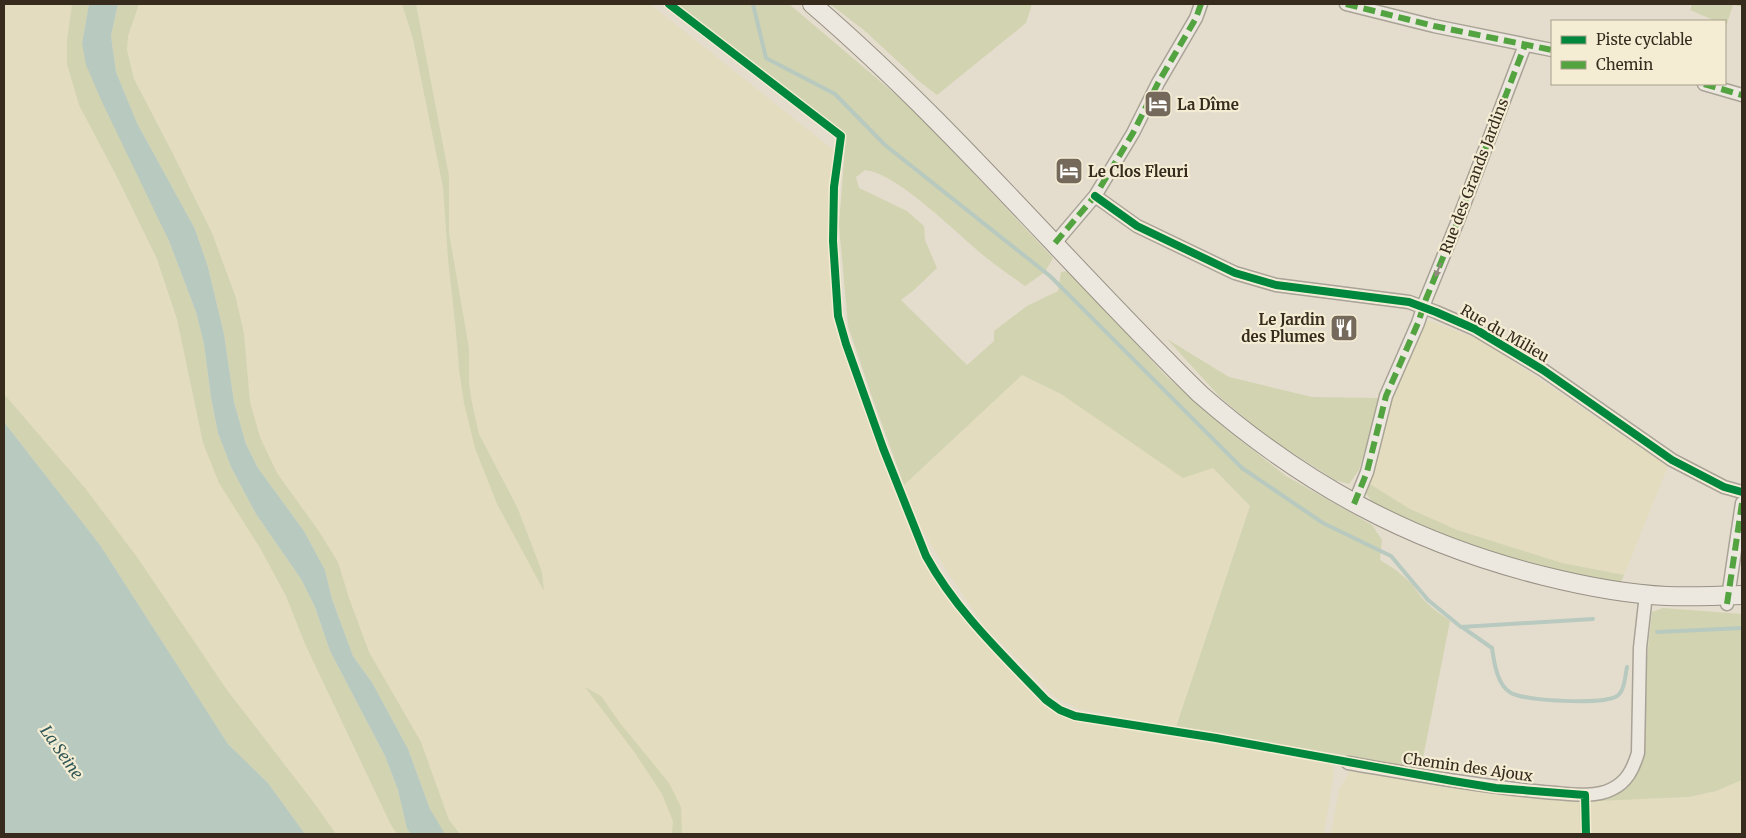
<svg xmlns="http://www.w3.org/2000/svg" width="1746" height="838" viewBox="0 0 1746 838" font-family="Merriweather,serif">
	<style>
		.farmland { fill: #e3dcbe }
		.green { fill: #d2d3b0 }
		.water { fill: #b8c9bf }
		.lines { fill: none; stroke-linecap: round; stroke-linejoin: round }
		.stream { stroke: #b8c9bf; stroke-width: 4 }
		.street-casing { stroke: #a9a296; stroke-width: 15 }
		.secondary-casing { stroke: #989186; stroke-width: 20 }
		.street { stroke: #ece8df; stroke-width: 12 }
		.secondary { stroke: #ece8df; stroke-width: 18 }
		.quiet { stroke: #53a441; stroke-width: 6; stroke-dasharray: 12 6; stroke-linecap: butt }
		.cycleway-casing { stroke: #f4ecd3; stroke-width: 11 }
		.cycleway { stroke: #00873e; stroke-width: 8 }
		.oneway { fill: #928a7e }
		.labels { text-anchor: middle; dominant-baseline: central; stroke-width: 4.5; stroke-linejoin: round; paint-order: stroke }
		.poi-label { font-size: 15px; font-weight: bold; fill: #372b1e; stroke: #f4ecd3; text-anchor: start }
		.street-label { font-size: 15px; fill: #372b1e; stroke: #f4ecd3 }
		.water-label { font-size: 16px; font-style: italic; fill: #2e5655; stroke: #f4ecd3 }
	</style>
	<rect width="100%" height="100%" fill="#e4ddcd"/>
	<path class="farmland" d="M 4,4 L 72,4 L 67,40 L 67,64 L 79,105 L 118,179 L 157,259 L 177,319 L 203,443 L 286,596 L 305,644 L 391,825 L 397,834 L 336,834 L 312,800 L 227,690 L 137,557 L 85,488 L 4,394 Z
		M 139,4 L 402,4 L 413,39 L 443,187 L 448,259 L 456,332 L 459,370 L 497,504 L 544,589 L 542,572 L 518,509 L 479,434 L 472,403 L 469,383 L 469,348 L 449,233 L 449,176 L 416,4 L 650,4 L 837,153 L 832,185 L 831,239 L 835,290 L 844,343 L 874,433 L 911,525 L 938,574 L 999,654 L 1047,703 L 1064,714 L 1085,721 L 1332,764 L 1334,772 L 1324,834 L 460,834 L 449,820 L 421,742 L 369,652 L 349,598 L 338,562 L 318,530 L 277,473 L 260,437 L 250,402 L 244,334 L 236,298 L 212,233 L 172,152 L 134,79 L 127,50 L 128,36 Z
		M 1427,320 L 1483,341 L 1668,466 L 1624,575 L 1562,563 L 1457,530 L 1410,509 L 1368,483 L 1390,398 Z
		M 1022,375 L 1213,468 L 1250,506 L 1176,727 L 1079,709 L 1056,698 L 985,627 L 950,576 L 922,530 L 904,485 Z
		M 1350,771 L 1396,777 L 1442,787 L 1579,800 L 1580,834 L 1331,834 L 1339,790 Z
		M 1742,780 L 1742,834 L 1591,834 L 1590,801 L 1689,797 L 1716,791 Z"/>
	<path class="green" d="M 72,4 L 89,4 L 82,43 L 169,241 L 196,312 L 204,344 L 211,398 L 218,433 L 231,467 L 256,514 L 301,579 L 315,607 L 330,651 L 385,756 L 398,790 L 407,829 L 411,834 L 397,834 L 391,825 L 305,644 L 286,596 L 260,548 L 219,483 L 203,443 L 177,319 L 157,259 L 118,179 L 79,105 L 67,64 L 67,40 Z
		M 118,4 L 139,4 L 128,36 L 127,50 L 134,79 L 172,152 L 212,233 L 236,298 L 244,334 L 250,402 L 260,437 L 277,473 L 318,530 L 338,562 L 349,598 L 369,652 L 421,742 L 449,820 L 460,834 L 445,834 L 443,832 L 430,809 L 408,749 L 373,684 L 353,656 L 332,599 L 325,570 L 304,531 L 258,468 L 246,444 L 234,402 L 224,334 L 208,267 L 195,229 L 137,123 L 116,72 L 111,36 Z
		M 402,4 L 416,4 L 449,176 L 449,233 L 469,348 L 469,383 L 472,403 L 479,434 L 518,509 L 542,572 L 544,591 L 497,504 L 475,448 L 464,403 L 459,370 L 456,332 L 448,259 L 443,187 L 413,39 Z
		M 676,4 L 789,4 L 913,109 L 1053,258 L 1045,272 L 1025,286 C 1013,277 1000,269 988,259 C 960,237 898,173 865,170 L 856,177 L 859,188 L 907,211 L 924,226 L 925,240 L 937,268 L 914,290 L 901,300 L 967,365 L 994,341 L 994,331 L 1027,306 L 1058,291 L 1061,272 L 1070,271 L 1164,374 L 1226,429 L 1286,476 L 1372,525 L 1382,540 L 1380,560 L 1396,570 L 1412,584 L 1421,597 L 1432,608 L 1450,621 L 1421,768 L 1176,727 L 1250,506 L 1213,468 L 1183,478 L 1061,394 L 1022,375 L 904,485 L 871,394 L 848,326 L 839,225 L 846,134 Z
		M 830,4 L 1032,4 L 1026,23 L 937,95 L 920,82 L 865,31 Z
		M 1692,4 L 1742,4 L 1742,7 L 1733,5 L 1726,26 L 1725,25 L 1725,21 L 1716,21 L 1690,10 Z
		M 1167,339 L 1229,377 L 1312,397 L 1381,398 L 1359,470 L 1349,484 L 1335,480 L 1266,436 L 1220,397 Z
		M 4,394 L 85,488 L 137,557 L 227,690 L 312,800 L 336,834 L 305,834 L 268,783 L 228,744 L 100,545 L 4,422 Z
		M 1368,483 L 1410,509 L 1457,530 L 1562,563 L 1624,575 L 1619,586 L 1505,559 L 1410,522 L 1372,502 L 1366,493 Z
		M 1663,608 L 1742,614 L 1742,780 L 1716,791 L 1689,797 L 1597,801 L 1596,796 L 1634,776 L 1652,612 Z
		M 585,687 L 601,696 L 620,723 L 669,783 L 681,807 L 682,834 L 672,834 L 673,821 L 662,794 L 635,753 Z
		M 1579,800 L 1590,801 L 1591,834 L 1580,834 Z"/>
	<path class="water" d="M 89,4 L 118,4 L 111,36 L 116,72 L 137,123 L 195,229 L 208,267 L 224,334 L 234,402 L 246,444 L 258,468 L 304,531 L 325,570 L 332,599 L 353,656 L 373,684 L 408,749 L 430,809 L 445,834 L 411,834 L 407,829 L 398,790 L 385,756 L 330,651 L 315,607 L 301,579 L 256,514 L 231,467 L 218,433 L 211,398 L 204,344 L 196,312 L 169,241 L 102,102 L 86,65 L 82,43 Z
		M 4,422 L 100,545 L 228,744 L 268,783 L 305,834 L 4,834 Z"/>
	<g class="lines">
		<path class="stream" d="M 753,4 L 766,58 L 835,94 L 885,145 L 1050,276 L 1242,468 L 1323,523 L 1391,556 L 1428,600 L 1461,627 L 1593,619
			M 1462,627 L 1492,648 C 1494,662 1497,685 1511,693 C 1526,701 1603,705 1617,696 C 1625,691 1625,675 1627,667
			M 1657,632 L 1742,628"/>
		<defs>
			<path id="street" d="M 1346,4 L 1434,26 L 1552,50
				M 1704,84 L 1742,95
				M 1095,196 L 1137,226 L 1235,273 L 1276,285 L 1409,302 L 1436,312 L 1475,329 L 1543,370 L 1672,460 L 1724,487 L 1742,492
				M 1055,243 L 1095,196 L 1133,133 L 1158,83 L 1196,18 L 1201,4
				M 1354,504 L 1367,472 L 1386,396 L 1418,323 L 1426,299 L 1457,223 L 1525,45
				M 1727,604 L 1742,503
				M 1348,763 C 1413,774 1478,786 1544,792 C 1564,793 1594,799 1612,789 C 1627,782 1633,769 1638,753 L 1640,648 L 1646,594"/>
			<path id="secondary" d="M 812,4 C 952,124 1068,265 1200,394 C 1303,484 1411,543 1544,576 C 1584,586 1625,594 1667,596 C 1692,597 1717,596 1742,595"/>
		</defs>
		<use href="#street" class="street-casing"/>
		<use href="#secondary" class="secondary-casing"/>
		<use href="#street" class="street"/>
		<use href="#secondary" class="secondary"/>
		<path class="quiet" d="M 1346,4 L 1434,26 L 1552,50
			M 1704,84 L 1742,95
			M 1055,243 L 1095,196 L 1133,133 L 1158,83 L 1196,18 L 1201,4
			M 1354,504 L 1367,472 L 1386,396 L 1418,323 L 1426,299 L 1457,223 L 1525,45
			M 1727,604 L 1742,503"/>
		<defs>
			<path id="cycleway" d="M 669,4 L 841,136 L 834,187 L 833,241 L 838,316 L 846,344 L 883,448 L 926,556 C 956,611 1003,655 1046,700 L 1060,710 L 1075,716 L 1216,738 L 1453,781 L 1496,788 L 1585,795 L 1586,834
				M 1095,196 L 1137,226 L 1235,273 L 1276,285 L 1409,302 L 1436,312 L 1475,329 L 1543,370 L 1672,460 L 1724,487 L 1742,492"/>
		</defs>
		<use href="#cycleway" class="cycleway-casing"/>
		<use href="#cycleway" class="cycleway"/>
	</g>
	<defs><path id="oneway-solid" d="M-6-.8H1V-3.2L6.5 0L1 3.2V.8H-6Z" transform="scale(1.25)"/></defs>
	<use class="oneway" href="#oneway-solid" transform="translate(1438 270) rotate(112)"/>
	<defs>
		<symbol id="hotel-square" viewBox="-11 -11 22 22"><rect x="-9" y="-9" width="18" height="18" rx="4" fill="#74695b" stroke="#f4ecd3"/><path d="M-6-4.5h1.5V1H6V5H4.5V3h-9V5H-6ZM-4 0a1.8 1.8 0 1 1 3.6 0ZM.5 0V-2.5h3Q6-2.5 6 0Z" fill="#fff"/></symbol>
		<symbol id="restaurant-square" viewBox="-11 -11 22 22"><rect x="-9" y="-9" width="18" height="18" rx="4" fill="#74695b" stroke="#f4ecd3"/><path d="M-5-6h1v4h1v-4h1v4h1v-4h1v5L-1.5 .5V6h-2V.5L-5-1ZM5-6V6H3V1.5H1.5Q1.5-4 5-6Z" fill="#fff"/></symbol>
	</defs>
	<g fill-rule="evenodd">
		<use href="#hotel-square" x="1142" y="88" width="32" height="32"/>
		<use href="#hotel-square" x="1053" y="155" width="32" height="32"/>
		<use href="#restaurant-square" x="1328" y="312" width="32" height="32"/>
	</g>
	<g class="labels">
		<g class="poi-label">
			<text x="1177" y="104">La Dîme</text>
			<text x="1088" y="171">Le Clos Fleuri</text>
			<text x="1325" y="319" text-anchor="end">Le Jardin<tspan x="1325" dy="17">des Plumes</tspan></text>
		</g>
		<g class="street-label">
			<text transform="translate(1474 176) rotate(-69)">Rue des Grands Jardins</text>
			<text transform="translate(1505 333) rotate(30)">Rue du Milieu</text>
			<text transform="translate(1468 767) rotate(8)">Chemin des Ajoux</text>
		</g>
		<g class="water-label">
			<text transform="translate(62 752) rotate(55)">La Seine</text>
		</g>
	</g>
	<rect width="1746" height="838" fill="none" stroke="#372b1e" stroke-width="10"/>
	<rect x="1551" y="20" width="175" height="65" fill="#f4ecd3" stroke="#a89f8b"/>
	<rect x="1561" y="36" width="25" height="8" fill="#00873e" stroke="#a89f8b"/>
	<text x="1596" y="45" font-size="15" fill="#372b1e">Piste cyclable</text>
	<rect x="1561" y="61" width="25" height="8" fill="#53a441" stroke="#a89f8b"/>
	<text x="1596" y="70" font-size="15" fill="#372b1e">Chemin</text>
</svg>
